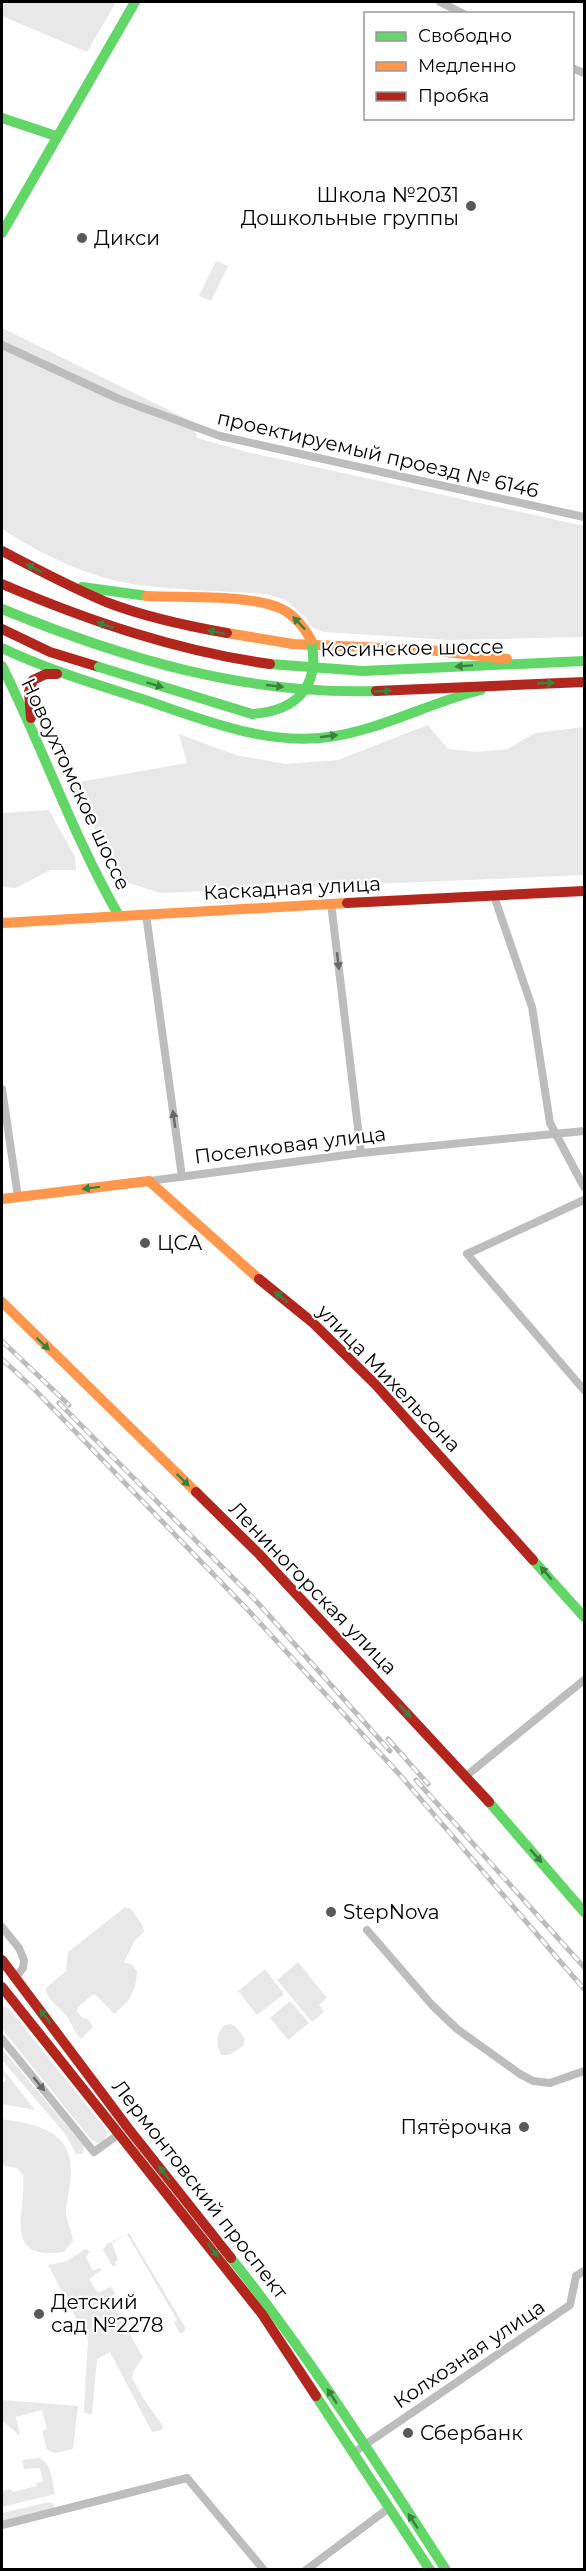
<svg xmlns="http://www.w3.org/2000/svg" width="586" height="2571" viewBox="0 0 586 2571" font-family="Montserrat,sans-serif">
	<style>
		.green { fill: #e8e8e8 }
		.lines { fill: none; stroke-linecap: round; stroke-linejoin: round }
		.street { stroke: #bdbdbd; stroke-width: 8 }
		.fast { stroke: #63d668; stroke-width: 10 }
		.slow { stroke: #ff974d; stroke-width: 10 }
		.jam { stroke: #b3261e; stroke-width: 10 }
		.rail-casing { stroke: #bdbdbd; stroke-width: 5 }
		.rail { stroke: #fff; stroke-width: 3; stroke-dasharray: 9; stroke-linecap: butt }
		.fast-bridge { stroke: #63d668; stroke-width: 10 }
		.slow-bridge { stroke: #ff974d; stroke-width: 10 }
		.oneway { fill: #3b803e }
		.oneway2 { fill: #686868 }
		.poi-dot { fill: #595959; stroke: #fff; stroke-width: 2 }
		.labels { text-anchor: middle; dominant-baseline: central; stroke-width: 4.5; stroke-linejoin: round; paint-order: stroke }
		.poi-label { font-size: 20px; fill: #000; stroke: #fff; text-anchor: start }
		.street-label { font-size: 20px; fill: #000; stroke: #fff }
	</style>
	<rect width="100%" height="100%" fill="#fff"/>
	<path class="green" d="M 2,2 L 116,2 L 87,52 L 2,16 Z
		M 216,261 L 228,266 L 211,301 L 199,296 Z
		M 2,328 L 193,422 L 197,438 L 247,452 L 584,526 L 584,637 L 449,640 L 324,632 L 312,627 L 305,617 L 284,599 L 265,594 C 216,590 151,591 105,578 C 70,568 33,549 2,529 Z
		M 428,725 L 448,749 L 476,752 L 508,749 L 535,733 L 584,727 L 584,875 L 160,893 L 126,882 L 68,784 L 187,763 L 179,734 L 236,755 L 285,764 L 338,760 Z
		M 49,810 L 75,857 L 76,870 L 50,870 L 16,888 L 2,887 L 2,813 Z
		M 125,1907 L 131,1909 L 143,1926 L 144,1932 L 135,1940 L 124,1962 L 132,1965 L 137,1971 C 136,1992 130,2001 114,2014 L 96,1995 L 92,1995 L 78,2007 L 77,2012 L 83,2018 L 88,2019 L 93,2027 L 81,2039 C 73,2031 71,2021 64,2013 C 57,2005 47,2000 46,1988 L 66,1971 L 68,1952 Z
		M 298,1962 L 327,1998 L 319,2005 L 324,2012 L 312,2022 L 277,1980 Z
		M 265,1969 L 284,1994 L 257,2015 L 238,1991 Z
		M 290,2001 L 309,2023 L 288,2040 L 270,2018 Z
		M 2,2005 L 10,2010 L 105,2128 L 107,2135 L 103,2141 L 97,2143 L 90,2138 L 2,2029 Z
		M 231,2024 L 236,2027 L 245,2039 L 243,2046 L 229,2055 L 222,2055 C 215,2047 216,2031 225,2025 Z
		M 2,2049 L 84,2146 L 83,2154 L 76,2154 L 66,2135 L 2,2060 Z
		M 2,2068 L 35,2110 L 2,2104 L 2,2084 L 6,2079 L 2,2073 Z
		M 2,2119 C 33,2124 72,2129 71,2172 C 71,2185 67,2197 66,2210 C 66,2221 72,2230 73,2241 L 64,2252 C 0,2261 27,2212 23,2175 L 17,2168 L 2,2165 Z
		M 129,2233 L 185,2327 L 185,2331 L 180,2334 L 174,2322 L 177,2320 L 127,2234 L 112,2243 L 118,2260 L 115,2262 L 116,2265 L 113,2267 L 103,2250 L 107,2244 Z
		M 85,2249 L 90,2251 L 86,2257 L 93,2271 L 99,2268 L 102,2270 L 89,2279 L 98,2293 L 110,2287 L 113,2289 L 115,2294 L 109,2299 L 143,2357 L 134,2371 L 132,2378 L 143,2398 L 163,2426 L 162,2430 L 152,2432 L 110,2352 L 97,2359 L 92,2414 L 85,2413 L 84,2410 L 88,2340 L 48,2265 L 67,2261 Z
		M 2,2400 L 78,2406 L 73,2449 L 55,2453 L 47,2450 L 42,2431 L 47,2429 L 42,2410 L 16,2417 L 20,2436 L 2,2420 Z
		M 39,2458 C 52,2463 52,2481 55,2494 L 2,2507 L 3,2491 L 11,2489 L 12,2492 L 37,2486 L 36,2483 L 43,2482 L 40,2468 L 24,2469 L 22,2460 Z
		M 49,2502 L 54,2504 L 54,2509 L 2,2522 L 2,2513 Z"/>
	<g class="lines">
		<path class="street" d="M 440,2 L 464,14
			M 572,68 L 584,73
			M 2,345 L 119,399 L 220,436 L 584,517
			M 494,896 L 532,1007 L 550,1123 L 584,1187
			M 331,903 L 361,1153
			M 146,914 L 182,1177
			M 2,1089 L 18,1197
			M 149,1181 L 361,1153 L 584,1131
			M 584,1200 L 467,1254 L 584,1390
			M 466,1776 L 584,1680
			M 2,1927 L 19,1948 L 24,1960 L 23,1968 L 16,1977
			M 367,1930 L 432,2005 L 457,2029 L 520,2074 L 533,2081 L 550,2083 L 584,2071
			M 2,2039 L 94,2152 L 119,2134
			M 353,2453 L 570,2305 L 576,2276 L 584,2271
			M 2,2525 L 187,2478 L 264,2570
			M 306,2570 L 389,2508"/>
		<path class="fast" d="M 2,118 L 56,136
			M 2,233 L 135,2
			M 82,587 L 147,596
			M 2,609 C 122,658 244,695 376,691
			M 2,648 C 46,669 92,683 139,698 C 200,718 263,746 329,737 C 381,730 430,702 481,690
			M 270,664 L 363,671 L 584,661
			M 2,666 C 43,748 73,836 119,916
			M 533,1560 L 584,1617
			M 489,1802 L 584,1912
			M 231,2258 C 310,2357 377,2464 446,2570
			M 316,2396 L 430,2570"/>
		<path class="slow" d="M 227,633 L 293,644 L 429,650 L 507,659
			M 2,923 L 347,903
			M 2,1199 L 149,1181 L 259,1279
			M 2,1302 L 196,1492"/>
		<path class="jam" d="M 2,551 C 36,569 70,587 106,602 C 145,617 187,626 227,633
			M 2,584 C 89,621 177,651 270,664
			M 2,629 L 50,652 L 99,667
			M 376,691 L 584,682
			M 31,718 L 29,692 L 33,680 L 46,674 L 57,674
			M 347,903 L 584,891
			M 259,1279 L 312,1322 L 375,1384 L 533,1560
			M 196,1492 L 259,1554 L 489,1802
			M 2,1960 L 128,2128 L 231,2258
			M 2,1987 L 262,2314 L 316,2396"/>
		<defs>
			<path id="rail" d="M 2,1341 L 69,1405
				M 2,1359 L 33,1388 L 247,1609 L 400,1775 L 584,1989
				M 59,1403 L 257,1602 L 390,1751
				M 388,1739 L 428,1784
				M 416,1780 L 584,1967"/>
		</defs>
		<use href="#rail" class="rail-casing"/>
		<use href="#rail" class="rail"/>
		<path class="fast-bridge" d="M 99,667 L 252,714 C 297,711 321,686 311,640"/>
		<path class="slow-bridge" d="M 147,596 C 184,598 250,594 282,609 C 296,616 304,627 311,640"/>
	</g>
	<defs><path id="oneway-solid" d="M-6-.8H1V-3.2L6.5 0L1 3.2V.8H-6Z" transform="scale(1.5)"/></defs>
	<g class="oneway">
		<use href="#oneway-solid" transform="translate(34 568) rotate(-153)"/>
		<use href="#oneway-solid" transform="translate(299 623) rotate(-134)"/>
		<use href="#oneway-solid" transform="translate(105 625) rotate(-161)"/>
		<use href="#oneway-solid" transform="translate(216 632) rotate(-168)"/>
		<use href="#oneway-solid" transform="translate(464 666) rotate(176)"/>
		<use href="#oneway-solid" transform="translate(546 683) rotate(-2)"/>
		<use href="#oneway-solid" transform="translate(155 685) rotate(17)"/>
		<use href="#oneway-solid" transform="translate(275 686) rotate(6)"/>
		<use href="#oneway-solid" transform="translate(383 691) rotate(-3)"/>
		<use href="#oneway-solid" transform="translate(329 736) rotate(-8)"/>
		<use href="#oneway-solid" transform="translate(91 1188) rotate(173)"/>
		<use href="#oneway-solid" transform="translate(281 1297) rotate(-141)"/>
		<use href="#oneway-solid" transform="translate(43 1344) rotate(44)"/>
		<use href="#oneway-solid" transform="translate(183 1480) rotate(44)"/>
		<use href="#oneway-solid" transform="translate(546 1573) rotate(-131)"/>
		<use href="#oneway-solid" transform="translate(405 1711) rotate(47)"/>
		<use href="#oneway-solid" transform="translate(536 1856) rotate(49)"/>
		<use href="#oneway-solid" transform="translate(45 2016) rotate(-127)"/>
		<use href="#oneway-solid" transform="translate(164 2173) rotate(-128)"/>
		<use href="#oneway-solid" transform="translate(213 2250) rotate(52)"/>
		<use href="#oneway-solid" transform="translate(332 2396) rotate(-123)"/>
		<use href="#oneway-solid" transform="translate(413 2521) rotate(-123)"/>
	</g>
	<g class="oneway2">
		<use href="#oneway-solid" transform="translate(338 961) rotate(83)"/>
		<use href="#oneway-solid" transform="translate(174 1119) rotate(-98)"/>
		<use href="#oneway-solid" transform="translate(39 2084) rotate(51)"/>
	</g>
	<g class="poi-dot">
		<circle cx="471" cy="206" r="6"/>
		<circle cx="82" cy="238" r="6"/>
		<circle cx="145" cy="1243" r="6"/>
		<circle cx="331" cy="1912" r="6"/>
		<circle cx="524" cy="2127" r="6"/>
		<circle cx="39" cy="2314" r="6"/>
		<circle cx="408" cy="2433" r="6"/>
	</g>
	<g class="labels">
		<g class="poi-label">
			<text x="459" y="195" text-anchor="end">Школа №2031<tspan x="459" dy="23">Дошкольные группы</tspan></text>
			<text x="94" y="238">Дикси</text>
			<text x="157" y="1243">ЦСА</text>
			<text x="343" y="1912">StepNova</text>
			<text x="512" y="2127" text-anchor="end">Пятёрочка</text>
			<text x="51" y="2302">Детский<tspan x="51" dy="23">сад №2278</tspan></text>
			<text x="420" y="2433">Сбербанк</text>
		</g>
		<g class="street-label">
			<text transform="translate(378 454) rotate(13)">проектируемый проезд № 6146</text>
			<text transform="translate(412 648) rotate(-1)">Косинское шоссе</text>
			<text transform="translate(76 784) rotate(65)">Новоухтомское шоссе</text>
			<text transform="translate(292 888) rotate(-3)">Каскадная улица</text>
			<text transform="translate(290 1145) rotate(-7)">Поселковая улица</text>
			<text transform="translate(389 1378) rotate(46)">улица Михельсона</text>
			<text transform="translate(313 1588) rotate(46)">Лениногорская улица</text>
			<text transform="translate(200 2189) rotate(52)">Лермонтовский проспект</text>
			<text transform="translate(469 2354) rotate(-34)">Колхозная улица</text>
		</g>
	</g>
	<rect width="586" height="2571" fill="none" stroke="#000000" stroke-width="6"/>
	<rect x="364" y="12" width="210" height="108" fill="#ffffff" stroke="#999999" stroke-width="1.5"/>
	<rect x="376" y="32" width="30" height="9" fill="#63d668" stroke="#999999" stroke-width="1.5"/>
	<text x="418" y="42" font-size="18" fill="#000000">Свободно</text>
	<rect x="376" y="62" width="30" height="9" fill="#ff974d" stroke="#999999" stroke-width="1.5"/>
	<text x="418" y="72" font-size="18" fill="#000000">Медленно</text>
	<rect x="376" y="92" width="30" height="9" fill="#b3261e" stroke="#999999" stroke-width="1.5"/>
	<text x="418" y="102" font-size="18" fill="#000000">Пробка</text>
</svg>
